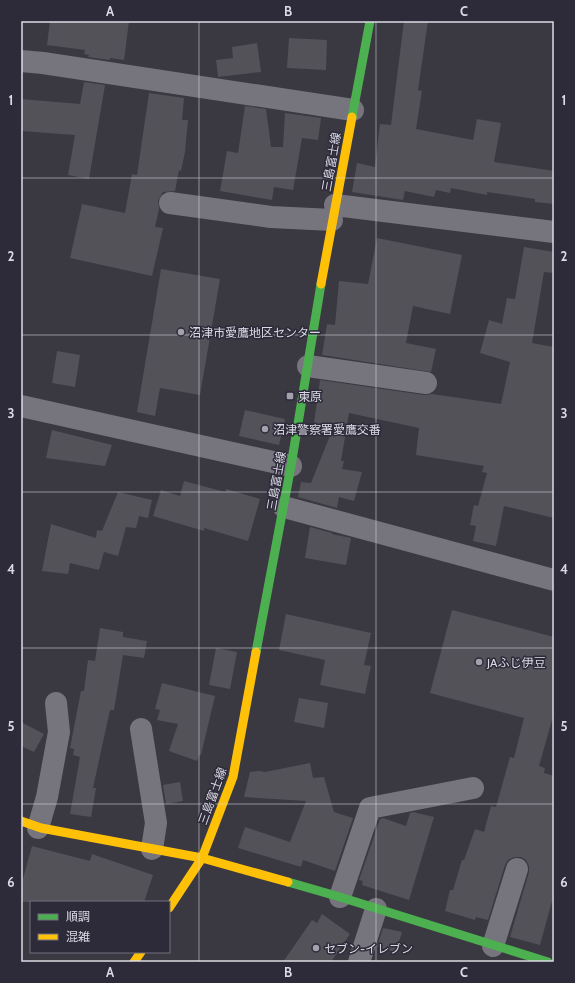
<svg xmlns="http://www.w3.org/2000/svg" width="575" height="983" viewBox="0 0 575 983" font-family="Cabin,'Noto Sans JP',sans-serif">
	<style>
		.building { fill: #535259 }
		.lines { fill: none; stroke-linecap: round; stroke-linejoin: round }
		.street { stroke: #76747c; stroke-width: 22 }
		.fast { stroke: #4caf50; stroke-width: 9 }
		.slow { stroke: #ffc107; stroke-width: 9 }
		.grid { fill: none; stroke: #dcdbe5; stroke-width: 1; stroke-opacity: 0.55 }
		.poi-dot { fill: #a3a2ac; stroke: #2d2a3a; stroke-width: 1.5 }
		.labels { text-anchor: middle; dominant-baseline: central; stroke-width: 3; stroke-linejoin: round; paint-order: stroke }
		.street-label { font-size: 12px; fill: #dcdbe5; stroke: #2d2a3a }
		.poi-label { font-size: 12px; fill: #dcdbe5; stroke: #2d2a3a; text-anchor: start }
		.neatline { fill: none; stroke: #dcdbe5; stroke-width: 1.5 }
		.grid-label { font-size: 13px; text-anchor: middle; font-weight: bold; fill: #dcdbe5 }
	</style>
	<rect width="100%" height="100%" fill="#3a3841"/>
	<path class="building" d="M 50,21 L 129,21 L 124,60 L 110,58 L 110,60 L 88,57 L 89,55 L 84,54 L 85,50 L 47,45 Z
		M 404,21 L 428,21 L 418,90 L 422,91 L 416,129 L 473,140 L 477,119 L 501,123 L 494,162 L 554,171 L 554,204 L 535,202 L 535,199 L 487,192 L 487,195 L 451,188 L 450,193 L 436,190 L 434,197 L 405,191 L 403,200 L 352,192 L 357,163 L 375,167 L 380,124 L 391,125 Z
		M 289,38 L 327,40 L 326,70 L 287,68 Z
		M 257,43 L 261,72 L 218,77 L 216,60 L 233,58 L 232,47 Z
		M 84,82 L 105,85 L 89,179 L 68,175 L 75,135 L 21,131 L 21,99 L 80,104 Z
		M 149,93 L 184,98 L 182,120 L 188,120 L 185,152 L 181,171 L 179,170 L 175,191 L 163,192 L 158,201 L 159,209 L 155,227 L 163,228 L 152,276 L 70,258 L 82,204 L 125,213 L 132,174 L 137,175 Z
		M 245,106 L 266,109 L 271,147 L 283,147 L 285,113 L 321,118 L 318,140 L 302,138 L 293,190 L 274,187 L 272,200 L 220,191 L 227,151 L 238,153 Z
		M 377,238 L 462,255 L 450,314 L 413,306 L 406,343 L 436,349 L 431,372 L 322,355 L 327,324 L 335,325 L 339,281 L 368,284 Z
		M 524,247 L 554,252 L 554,273 L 544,272 L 532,343 L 554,347 L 554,518 L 504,506 L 496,546 L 473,541 L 476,526 L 470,525 L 474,505 L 478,506 L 487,473 L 482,472 L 484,466 L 416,455 L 419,428 L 349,413 L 341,461 L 344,461 L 342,469 L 362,472 L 354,501 L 339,497 L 337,508 L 298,497 L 301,482 L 311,483 L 331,433 L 313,430 L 320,380 L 424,395 L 432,394 L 501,404 L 510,362 L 480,353 L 489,320 L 502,324 L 507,298 L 515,299 Z
		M 161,269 L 220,279 L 200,395 L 160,388 L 155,416 L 137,412 Z
		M 57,351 L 80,355 L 75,387 L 52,383 Z
		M 245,410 L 285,419 L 279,445 L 239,436 Z
		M 52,430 L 112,445 L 105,466 L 46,458 Z
		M 272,480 L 276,480 L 274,491 L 270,491 Z
		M 184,481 L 225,492 L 226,489 L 260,499 L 248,541 L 204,528 L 204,531 L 153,516 L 161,490 L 180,496 Z
		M 118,492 L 152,500 L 148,518 L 139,516 L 136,528 L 126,527 L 118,556 L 104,552 L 99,570 L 70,563 L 68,574 L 42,571 L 51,524 L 96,538 L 97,530 L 102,531 Z
		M 310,527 L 332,533 L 332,534 L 351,538 L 346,565 L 305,558 Z
		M 452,610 L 554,637 L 554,713 L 539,766 L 545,768 L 544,773 L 554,776 L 554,894 L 540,945 L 510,937 L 529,872 L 529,866 L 526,860 L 521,857 L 514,857 L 508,860 L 505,865 L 488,920 L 476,917 L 475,920 L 445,911 L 450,890 L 453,890 L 462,860 L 464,860 L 475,829 L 484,832 L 491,806 L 496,807 L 510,757 L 514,758 L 524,718 L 430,693 Z
		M 286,614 L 371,633 L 364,665 L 371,666 L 365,694 L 320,685 L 325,660 L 279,650 Z
		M 100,628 L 123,632 L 123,637 L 147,641 L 144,658 L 123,655 L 114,710 L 110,710 L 93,788 L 96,788 L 91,817 L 70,814 L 80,757 L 73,755 L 74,749 L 70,748 L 81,691 L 84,691 L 88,660 L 95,661 Z
		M 216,648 L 237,652 L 230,689 L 209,685 Z
		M 162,683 L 215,696 L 201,755 L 199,755 L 197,761 L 169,751 L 178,724 L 157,720 L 160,710 L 155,709 Z
		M 299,698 L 328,703 L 324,728 L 294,722 Z
		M 21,722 L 44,734 L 34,752 L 21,746 Z
		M 310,763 L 313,778 L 324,777 L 334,812 L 353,818 L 335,871 L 303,860 L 301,867 L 238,848 L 245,827 L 290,842 L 306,801 L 244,797 L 250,772 L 259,771 L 265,772 Z
		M 180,782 L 183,801 L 166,804 L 163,785 Z
		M 413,812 L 434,817 L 409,900 L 362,885 L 363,881 L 359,880 L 380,819 L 383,818 L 406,826 L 410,813 Z
		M 32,846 L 90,861 L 92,854 L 153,875 L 144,902 L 21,902 L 21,886 Z
		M 322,914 L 350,934 L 331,962 L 283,962 L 312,920 L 317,923 Z
		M 383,928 L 402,932 L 396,952 L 377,947 Z"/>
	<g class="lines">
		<path class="street" d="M 21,61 L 43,63 L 353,110
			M 170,203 L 271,217 L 332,220
			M 335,205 L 554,232
			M 308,366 L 426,383
			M 21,406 L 291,466
			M 284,507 L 554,580
			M 141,729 L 156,823 L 152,849
			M 38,828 L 47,797 L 59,732 L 56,703
			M 340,897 L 370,808 L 473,788
			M 493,946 L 517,869
			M 359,962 L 376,909"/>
		<path class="fast" d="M 352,117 L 370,21
			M 256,652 L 291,466 L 321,284
			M 288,882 L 340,897 L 548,962"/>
		<path class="slow" d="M 321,284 L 352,117
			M 21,821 L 41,828 L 202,858 L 288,882
			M 169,908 L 202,858 L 233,777 L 256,652
			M 134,962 L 141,952"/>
	</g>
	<path class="grid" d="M 199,21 L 199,962M 376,21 L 376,962M 21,178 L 554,178M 21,335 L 554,335M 21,492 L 554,492M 21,648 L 554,648M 21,804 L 554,804"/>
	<g class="poi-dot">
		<circle cx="181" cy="332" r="4"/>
		<rect x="286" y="392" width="8" height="8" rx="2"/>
		<circle cx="265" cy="429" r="4"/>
		<circle cx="479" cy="662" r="4"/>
		<circle cx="316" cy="948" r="4"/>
	</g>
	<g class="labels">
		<g class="street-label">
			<text transform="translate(331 162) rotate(-80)">三島富士線</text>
			<text transform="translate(276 481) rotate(-80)">三島富士線</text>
			<text transform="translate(212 796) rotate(-70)">三島富士線</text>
		</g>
		<g class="poi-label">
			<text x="189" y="332">沼津市愛鷹地区センター</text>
			<text x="298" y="396">東原</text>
			<text x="273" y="429">沼津警察署愛鷹交番</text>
			<text x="487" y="662">JAふじ伊豆</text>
			<text x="324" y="948">セブン-イレブン</text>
		</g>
	</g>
	<rect width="575" height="983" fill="none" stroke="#2d2a3a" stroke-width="44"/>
	<rect x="30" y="901" width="140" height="52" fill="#2d2a3a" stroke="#73717e"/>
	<rect x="38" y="914" width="20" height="6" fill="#4caf50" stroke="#73717e"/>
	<text x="66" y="921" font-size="12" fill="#dcdbe5">順調</text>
	<rect x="38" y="934" width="20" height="6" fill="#ffc107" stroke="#73717e"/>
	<text x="66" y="941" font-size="12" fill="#dcdbe5">混雑</text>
	<rect x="22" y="22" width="531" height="939" class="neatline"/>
	<g class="grid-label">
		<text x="110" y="16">A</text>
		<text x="288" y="16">B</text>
		<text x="464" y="16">C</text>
		<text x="11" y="105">1</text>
		<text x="564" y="105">1</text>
		<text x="11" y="261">2</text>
		<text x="564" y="261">2</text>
		<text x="11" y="418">3</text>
		<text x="564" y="418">3</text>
		<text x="11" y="574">4</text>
		<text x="564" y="574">4</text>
		<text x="11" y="731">5</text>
		<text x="564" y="731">5</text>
		<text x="11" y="887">6</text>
		<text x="564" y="887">6</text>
		<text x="110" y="977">A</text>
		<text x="288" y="977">B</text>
		<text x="464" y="977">C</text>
	</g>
</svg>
